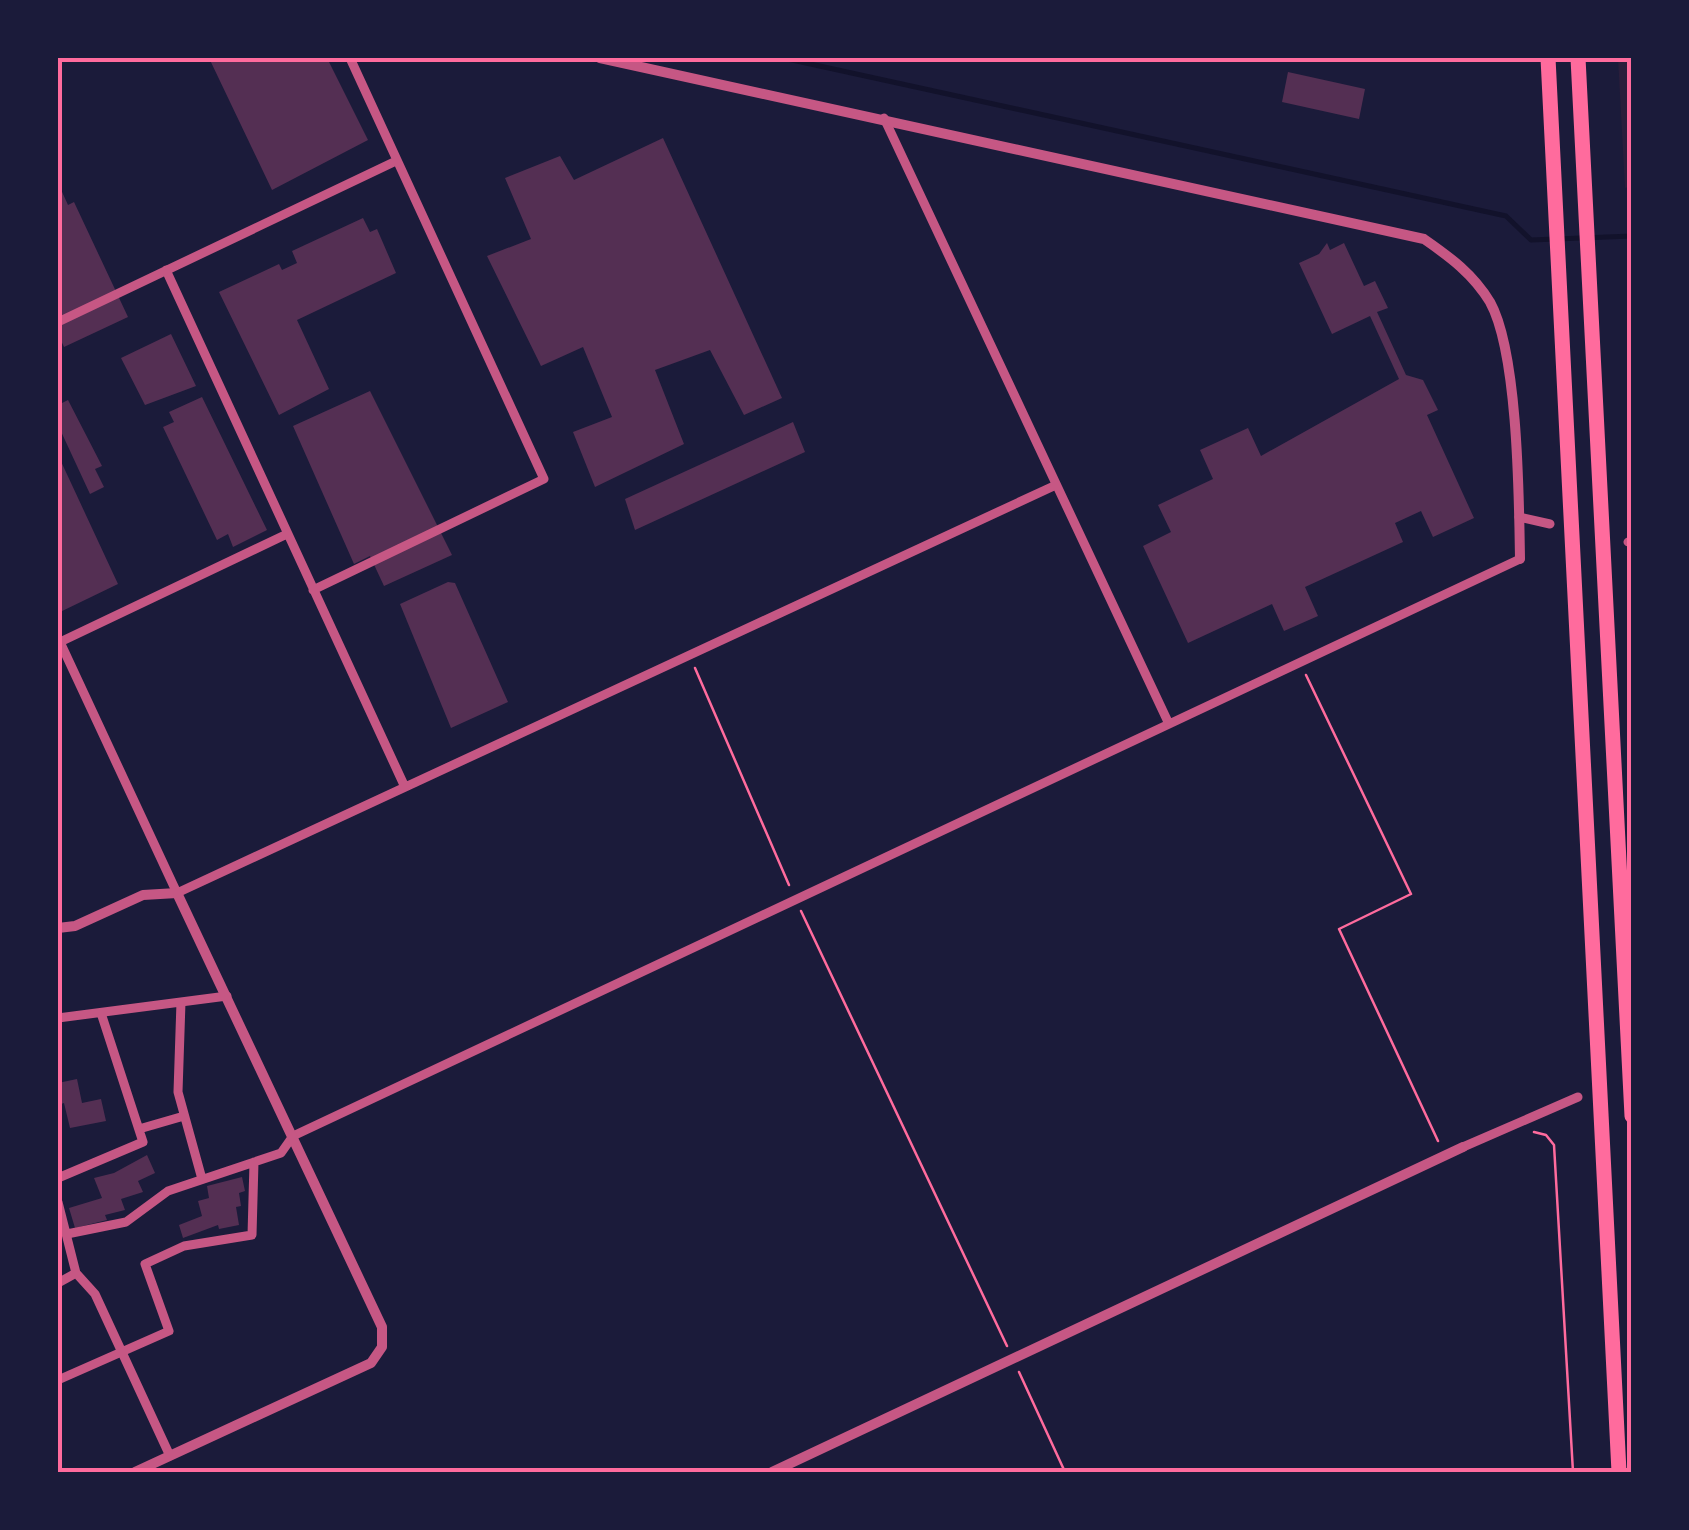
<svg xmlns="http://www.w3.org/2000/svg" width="1689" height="1530" viewBox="0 0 1689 1530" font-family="'Times New Roman',serif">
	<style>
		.green { fill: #2a1e3b }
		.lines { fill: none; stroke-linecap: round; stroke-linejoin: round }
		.stream { stroke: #12122b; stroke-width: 5 }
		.building { fill: #542f53 }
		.path { stroke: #ff6b9d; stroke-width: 2.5 }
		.minor { stroke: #c65784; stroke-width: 9 }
		.tertiary { stroke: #c65784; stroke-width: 10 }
		.motorway { stroke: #ff6b9d; stroke-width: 15 }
		.neatline { fill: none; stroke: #ff6b9d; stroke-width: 4 }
	</style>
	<rect width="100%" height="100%" fill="#1b1b3a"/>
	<path class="green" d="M 1618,58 L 1631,58 L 1632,186 L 1625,188 Z"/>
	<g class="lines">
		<path class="stream" d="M 783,58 L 1506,216 L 1531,240 L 1632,236"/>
	</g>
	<path class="building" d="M 209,58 L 327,58 L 368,140 L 272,190 Z
		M 1288,72 L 1365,89 L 1359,119 L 1282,102 Z
		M 663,138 L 782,398 L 744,415 L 710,350 L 655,370 L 684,444 L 595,487 L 573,432 L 612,417 L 583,347 L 541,366 L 487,256 L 531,239 L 505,178 L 560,156 L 574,180 Z
		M 58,183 L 68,205 L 74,202 L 128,317 L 64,347 L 58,334 Z
		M 363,218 L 370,232 L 377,229 L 396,273 L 297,320 L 329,389 L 279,415 L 219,292 L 279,264 L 282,270 L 297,263 L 292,251 Z
		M 1327,243 L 1330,250 L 1344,243 L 1364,286 L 1375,281 L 1388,308 L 1377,312 L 1406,375 L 1423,380 L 1438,410 L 1427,415 L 1474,518 L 1433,537 L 1421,511 L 1395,523 L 1403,542 L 1305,587 L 1318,616 L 1284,631 L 1272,604 L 1188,643 L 1143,546 L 1171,532 L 1158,505 L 1213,479 L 1200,450 L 1248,428 L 1261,456 L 1399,379 L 1370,316 L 1332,334 L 1299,263 L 1319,254 Z
		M 171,334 L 196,386 L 145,405 L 121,358 Z
		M 370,391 L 452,555 L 384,586 L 370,556 L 354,564 L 293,426 Z
		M 202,397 L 267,530 L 233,547 L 228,534 L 217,540 L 163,427 L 174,422 L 169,412 Z
		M 68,400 L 102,466 L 95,469 L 104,487 L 90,494 L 58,425 L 58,405 Z
		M 793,422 L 805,452 L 635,530 L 625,499 Z
		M 58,455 L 118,584 L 58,613 Z
		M 448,582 L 455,583 L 508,702 L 451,728 L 400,604 Z
		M 77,1079 L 82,1103 L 101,1099 L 106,1121 L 70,1128 L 64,1103 L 58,1105 L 58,1083 Z
		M 147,1155 L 155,1173 L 138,1181 L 143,1192 L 121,1199 L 125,1210 L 105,1215 L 107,1220 L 75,1228 L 69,1208 L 102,1198 L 94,1178 L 114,1173 Z
		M 242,1177 L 245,1191 L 239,1193 L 241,1206 L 236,1207 L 239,1225 L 219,1229 L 218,1225 L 183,1238 L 179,1225 L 202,1216 L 198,1201 L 209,1198 L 207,1186 Z"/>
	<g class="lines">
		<path class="path" d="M 695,668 L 789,885
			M 1306,675 L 1411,894 L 1339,929 L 1438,1141
			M 801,911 L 1007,1346
			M 1534,1132 L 1546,1135 L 1554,1145 L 1573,1472
			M 1019,1372 L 1065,1472"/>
		<path class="minor" d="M 884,118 L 1169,724
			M 166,270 L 404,785
			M 58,322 L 396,161
			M 1519,517 L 1550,524
			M 1628,542 L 1632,543
			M 313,590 L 544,479 L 350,58
			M 60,642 L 177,893 L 1056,485
			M 58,643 L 287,534
			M 181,1002 L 178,1092 L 202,1179
			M 58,1018 L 227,996
			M 139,1129 L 184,1116
			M 1463,1147 L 1578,1097
			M 58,1178 L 143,1142 L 101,1013
			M 58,1202 L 76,1273 L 95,1294 L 170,1456
			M 67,1234 L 126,1222 L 168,1191 L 281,1153 L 293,1136 L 1520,559
			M 58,1283 L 76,1273
			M 58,1380 L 169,1331 L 145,1264 L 184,1246 L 252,1235 L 254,1162"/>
		<path class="tertiary" d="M 600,58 L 1424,239 C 1450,257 1473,274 1490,302 C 1518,352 1519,498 1520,559
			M 58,928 L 75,926 L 143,895 L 177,893 L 382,1327 L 382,1347 L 371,1363 L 135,1472
			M 772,1472 L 1463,1147"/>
		<path class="motorway" d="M 1548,58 L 1619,1472
			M 1578,58 L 1632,1116"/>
	</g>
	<rect width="1689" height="1530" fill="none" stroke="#1b1b3a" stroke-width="120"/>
	<rect x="60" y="60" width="1569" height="1410" class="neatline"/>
</svg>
